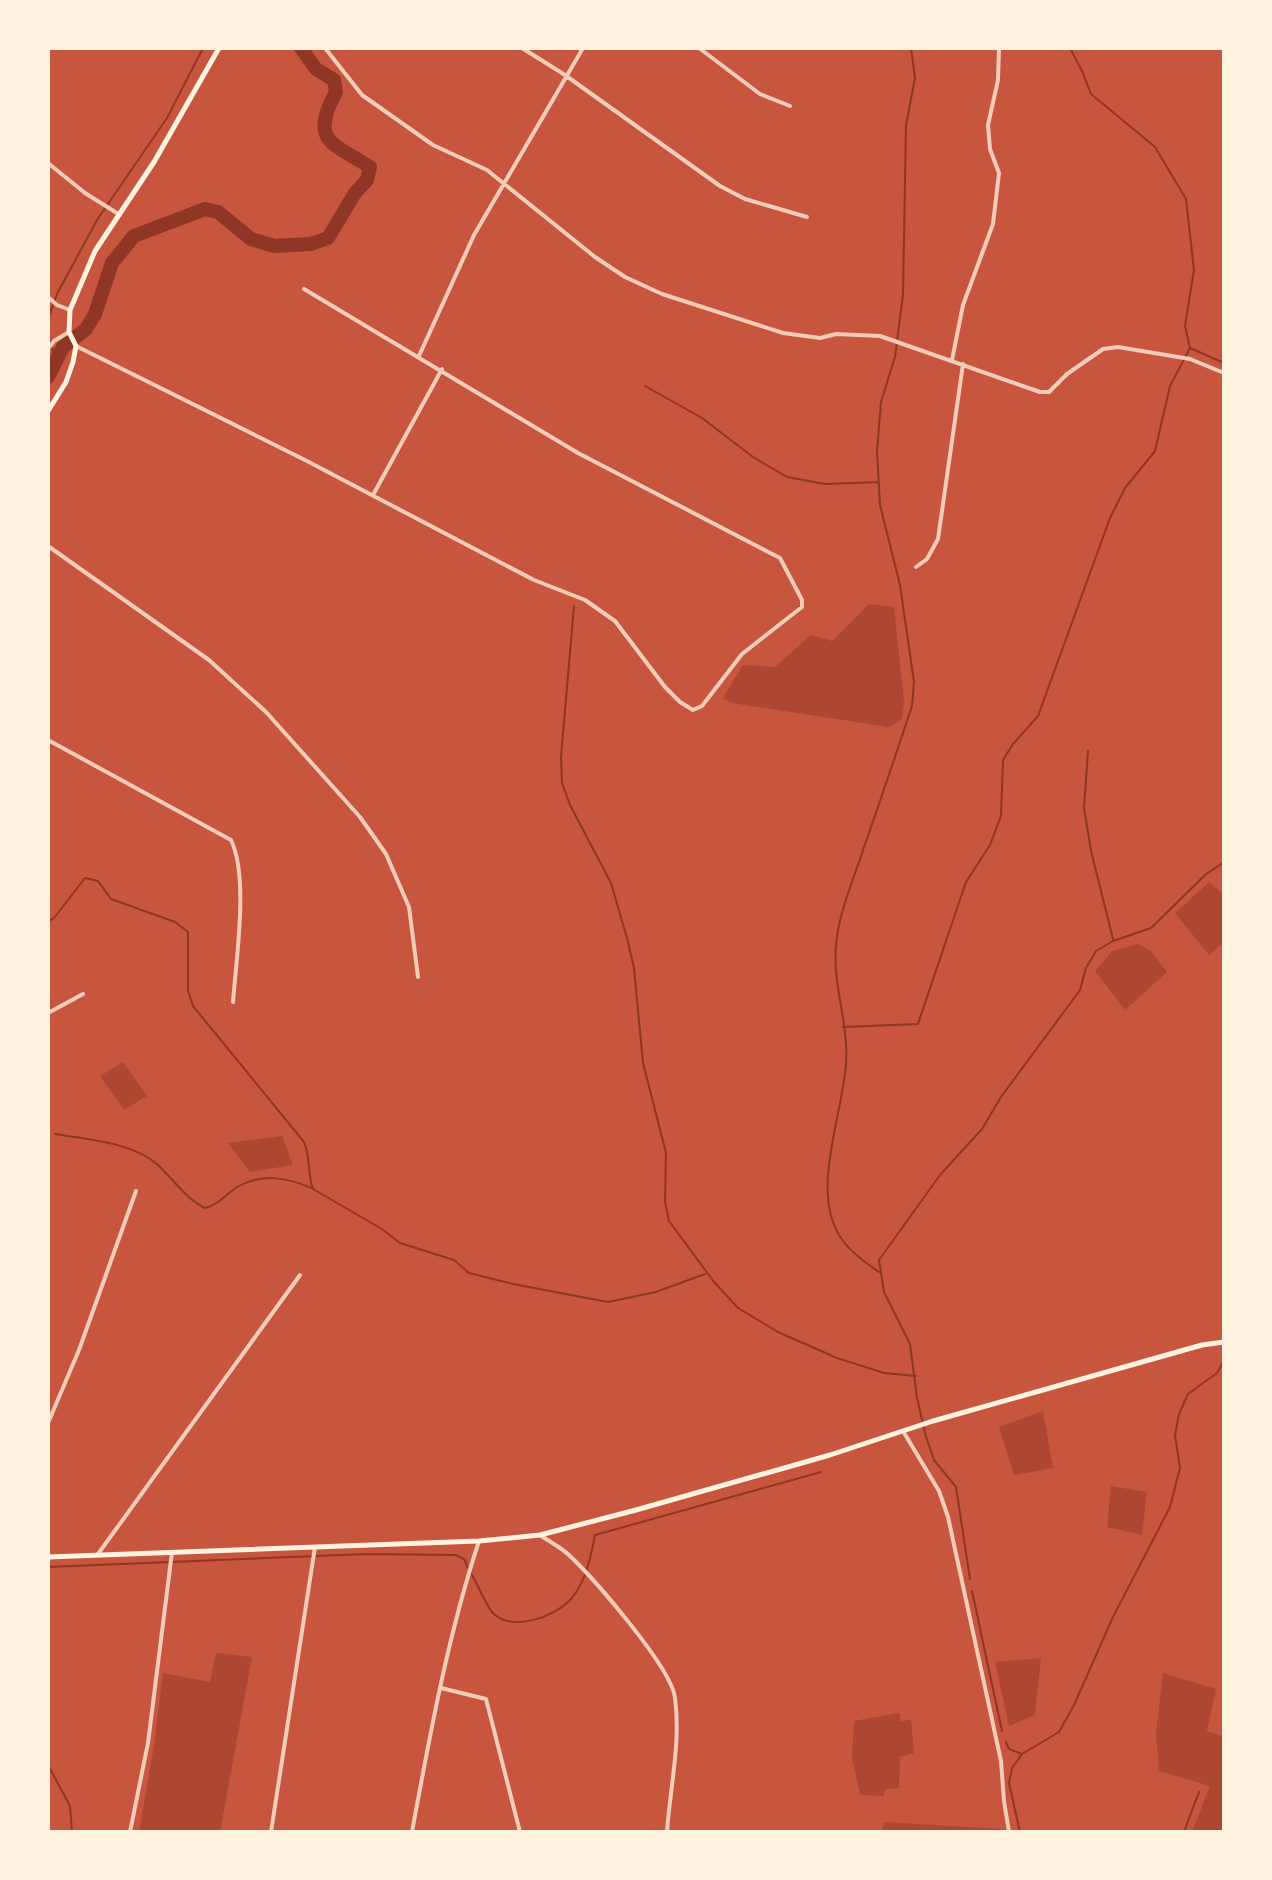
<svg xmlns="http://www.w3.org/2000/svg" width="1272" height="1880" viewBox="0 0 1272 1880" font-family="Montserrat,sans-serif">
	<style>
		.green { fill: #ae4732 }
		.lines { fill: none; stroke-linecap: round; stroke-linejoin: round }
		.stream { stroke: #8f3625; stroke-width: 2 }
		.river { stroke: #8f3625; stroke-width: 14 }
		.minor { stroke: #f1ccb7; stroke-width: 4 }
		.secondary { stroke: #fff3e0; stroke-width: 5 }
	</style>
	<rect width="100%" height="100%" fill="#c8553d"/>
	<path class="green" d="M 869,604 L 894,607 L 904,702 L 902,719 L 889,727 L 732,703 L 723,698 L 743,665 L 775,667 L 811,635 L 832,641 Z
		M 1209,882 L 1224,895 L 1224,942 L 1209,955 L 1175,913 Z
		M 1138,944 L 1151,951 L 1167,972 L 1125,1010 L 1095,971 L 1112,951 Z
		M 123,1062 L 147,1096 L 124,1110 L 100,1076 Z
		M 282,1136 L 293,1165 L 250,1172 L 228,1143 Z
		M 1043,1411 L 1053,1468 L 1014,1475 L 999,1427 Z
		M 1111,1486 L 1147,1492 L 1142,1535 L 1107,1527 Z
		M 216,1653 L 252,1657 L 220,1832 L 139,1832 L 153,1751 L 163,1673 L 210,1682 Z
		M 1041,1658 L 1035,1715 L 1009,1726 L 995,1662 Z
		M 1163,1673 L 1216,1689 L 1207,1731 L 1224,1737 L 1224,1832 L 1192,1832 L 1210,1786 L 1159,1771 L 1156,1732 Z
		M 899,1713 L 901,1722 L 911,1719 L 914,1753 L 900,1757 L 899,1788 L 885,1789 L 884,1796 L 860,1795 L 852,1758 L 854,1721 Z
		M 884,1822 L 1000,1829 L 1001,1832 L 882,1832 Z"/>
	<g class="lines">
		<path class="stream" d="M 1070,48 L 1083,73 L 1091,94 L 1155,147 L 1186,199 L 1194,270 L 1185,326 L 1190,348 L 1224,363
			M 56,361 L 48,335 L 48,319 L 57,294 L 97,220 L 167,118 L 203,48
			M 645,386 L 702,418 L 753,457 L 787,477 L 825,484 L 878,482
			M 574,606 L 561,757 L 562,783 L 570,805 L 611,883 L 627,938 L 634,968 L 643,1063 L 666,1153 L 665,1202 L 669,1221 L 714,1282 L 738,1308 L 778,1332 L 837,1358 L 884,1373 L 916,1376
			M 1088,751 L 1084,808 L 1091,851 L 1113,939
			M 48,921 L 54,918 L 85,878 L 98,881 L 111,899 L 175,922 L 188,932 L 188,991 L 193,1006 L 304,1142 C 311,1158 307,1173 313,1189 L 382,1229 L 400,1243 L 454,1260 L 469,1273 L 513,1284 L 608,1302 L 656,1292 L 705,1274
			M 843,1027 L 918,1024 L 966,882 L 990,845 L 1001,816 L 1003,760 L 1013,744 L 1038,716 L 1110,518 L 1125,488 L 1155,451 L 1170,386 L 1190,348
			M 55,1134 C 89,1140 132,1142 158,1165 C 174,1180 186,1199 205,1208 C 220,1204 225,1195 237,1187 C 262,1173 286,1177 311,1188
			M 879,1272 C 866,1263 853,1254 843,1241 C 808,1195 843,1116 846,1063 C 849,1021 830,980 837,937 C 841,907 854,878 863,850 C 880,802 896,754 912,706 L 914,682 L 900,585 L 880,505 L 877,451 L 881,402 L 895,357 L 903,294 L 906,125 L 915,78 L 911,48
			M 48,1567 L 366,1554 L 456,1555 L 464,1559 L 468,1568
			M 471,1573 C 478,1585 484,1601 492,1612 C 511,1633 555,1617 571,1599 C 586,1582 591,1556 595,1535 L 821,1472
			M 970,1579 L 956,1487 L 934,1460 L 926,1437 L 917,1398 L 910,1344 L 884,1292 L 879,1260 L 940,1175 L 982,1129 L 1001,1097 L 1080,990 L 1086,968 L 1096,951 L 1113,941 L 1151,928 L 1205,875 L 1224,862
			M 972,1591 L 1002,1731
			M 1006,1742 L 1009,1749 L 1022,1754
			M 48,1765 L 70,1806 L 72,1832
			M 1020,1832 L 1009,1783 L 1012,1768 L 1022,1754 L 1059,1732 L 1074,1705 L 1113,1617 L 1170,1507 L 1180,1468 L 1175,1435 L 1179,1414 L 1188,1394 L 1217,1373 L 1224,1361
			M 1184,1832 L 1199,1792"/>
		<path class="river" d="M 48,377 L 63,347 L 86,329 L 95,314 L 112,263 L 134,236 L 205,209 L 218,212 L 251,239 L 274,246 L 311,244 L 328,238 L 355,193 L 367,180 L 370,167 C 333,143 309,142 336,92 L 334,80 L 316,69 L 301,48"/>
		<path class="minor" d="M 325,48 L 362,95 L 433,145 L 487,170 L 595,257 L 625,277 L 662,294 L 783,333 L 820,338 L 836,334 L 880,336 L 1040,392 L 1049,392 L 1067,374 L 1103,349 L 1118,347 L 1190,359 L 1224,373
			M 522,48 L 565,75 L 720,186 L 745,199 L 807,217
			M 699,48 L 760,94 L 790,106
			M 48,163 L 85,193 L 120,215
			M 48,297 L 57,305 L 70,310
			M 76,346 L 305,460 L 534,580 L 585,600 L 615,621 L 665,687 L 680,702 L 693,710 L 702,706 L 742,654 L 802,607 L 802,600 L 780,558 L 578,453 L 304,289
			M 48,349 L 54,341 L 69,332
			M 419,356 L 474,235 L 583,48
			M 952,360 L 963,305 L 993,224 L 999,173 L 990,149 L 988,125 L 998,80 L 999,48
			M 373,495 L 442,369
			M 48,546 L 209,660 L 266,712 L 360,817 L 386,854 L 409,907 L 418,977
			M 916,567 L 927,559 L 938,539 L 963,364
			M 48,740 L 231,840 C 249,877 236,960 233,1002
			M 48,1013 L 83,994
			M 48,1423 L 79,1350 L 136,1191
			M 903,1431 L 939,1491 L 948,1517 L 1001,1761 L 1004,1801 L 1009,1832
			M 540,1535 C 550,1542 562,1548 570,1556 C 594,1579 672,1668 675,1698 C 681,1742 670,1788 667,1832
			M 98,1554 L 300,1275
			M 441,1688 L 486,1699 L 520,1832
			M 130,1832 L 148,1743 L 172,1552
			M 271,1832 L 315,1547
			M 412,1832 C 430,1734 448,1635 479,1541"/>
		<path class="secondary" d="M 48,411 L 66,382 L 73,362 L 76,346 L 69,332 L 70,310 L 95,251 L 154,162 L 219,48
			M 48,1557 L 479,1541 L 540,1535 L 636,1510 L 830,1455 L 933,1421 L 1202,1345 L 1224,1342"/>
	</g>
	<rect width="1272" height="1880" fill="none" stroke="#fff3e0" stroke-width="100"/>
</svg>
